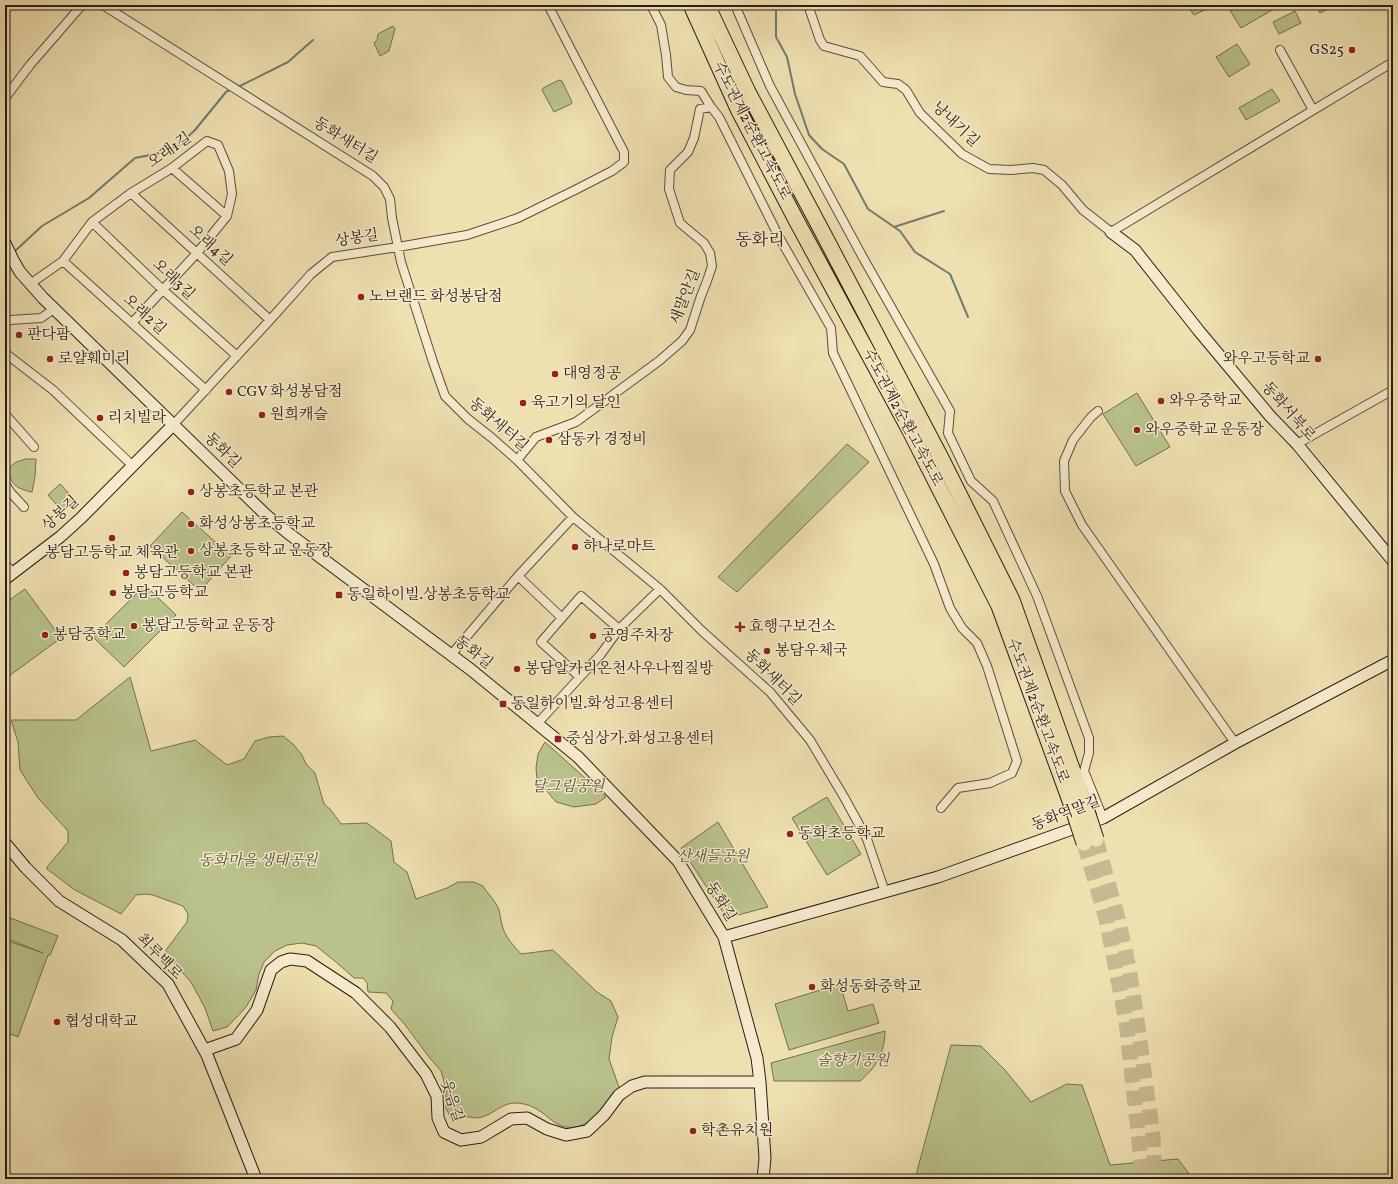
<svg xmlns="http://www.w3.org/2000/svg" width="1398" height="1184" viewBox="0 0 1398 1184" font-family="Vollkorn,'Noto Serif KR',serif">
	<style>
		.green { fill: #bac28b; stroke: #727050 }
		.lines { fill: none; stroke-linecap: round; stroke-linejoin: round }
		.stream { stroke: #6d7d71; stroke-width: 2 }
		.highway-tunnel { stroke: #c7b991; stroke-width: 15; stroke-dasharray: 15 8; stroke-linecap: butt }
		.street-casing { stroke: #5a4e3c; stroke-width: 10 }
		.secondary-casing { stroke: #291d16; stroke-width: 13 }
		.highway-casing { stroke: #291d16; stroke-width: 17 }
		.street { stroke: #f5ebcc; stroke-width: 8 }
		.secondary { stroke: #f5ebcc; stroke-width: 11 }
		.highway { stroke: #efe0b0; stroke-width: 15 }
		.highway-bridge-casing { stroke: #291d16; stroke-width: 17; stroke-linecap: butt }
		.highway-bridge { stroke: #efe0b0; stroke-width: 15 }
		.poi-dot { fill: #8f2418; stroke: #f5ebcc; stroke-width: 1.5 }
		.labels { text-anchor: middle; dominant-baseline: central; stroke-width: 3; stroke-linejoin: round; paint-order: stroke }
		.poi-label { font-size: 15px; fill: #291d16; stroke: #f5ebcc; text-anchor: start }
		.street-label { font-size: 15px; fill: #291d16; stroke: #f5ebcc }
		.park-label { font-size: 15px; font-style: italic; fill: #544f39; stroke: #f5ebcc }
		.quarter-label { font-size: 17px; fill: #291d16; stroke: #f5ebcc }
	</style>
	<rect width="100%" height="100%" fill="#efe0b0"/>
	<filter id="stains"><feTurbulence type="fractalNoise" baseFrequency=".005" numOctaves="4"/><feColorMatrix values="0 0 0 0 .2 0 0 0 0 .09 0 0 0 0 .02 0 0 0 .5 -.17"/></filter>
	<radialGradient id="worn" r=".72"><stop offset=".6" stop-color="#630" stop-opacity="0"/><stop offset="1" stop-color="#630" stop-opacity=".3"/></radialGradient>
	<path class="green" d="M 1187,5 L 1215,5 L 1194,15 Z
		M 1234,5 L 1272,5 L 1274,9 L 1241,28 L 1229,9 Z
		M 1316,5 L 1336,5 L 1320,13 Z
		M 1295,11 L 1301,23 L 1279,34 L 1273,22 Z
		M 393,26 L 395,29 L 389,51 L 380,56 L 374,43 L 377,40 L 378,34 Z
		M 1237,44 L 1250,64 L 1229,77 L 1216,57 Z
		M 559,80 L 562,81 L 572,102 L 571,104 L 554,112 L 542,90 L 543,88 Z
		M 1272,89 L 1280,101 L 1246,120 L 1239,108 Z
		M 1137,393 L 1170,447 L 1136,466 L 1103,414 Z
		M 847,444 L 869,462 L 737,592 L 718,577 Z
		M 26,459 L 36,459 L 35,477 L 32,492 C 17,489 9,484 9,468 L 16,462 Z
		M 60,484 L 75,500 L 62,511 L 48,495 Z
		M 182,512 L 231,556 L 200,591 L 150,546 Z
		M 145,585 L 176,615 L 124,667 L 93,637 Z
		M 25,589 L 61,638 L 5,679 L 5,603 Z
		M 130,677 L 151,751 L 195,740 L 227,765 L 244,759 L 255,741 L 269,737 L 283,736 L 293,744 L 302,755 L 306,764 L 315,773 L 324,804 L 331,810 L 341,824 L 367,823 L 391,841 L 394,862 L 407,872 L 416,899 L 447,888 L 458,882 L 474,882 L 483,886 C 487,893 492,897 496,904 C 501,911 500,920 503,928 C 506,938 514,946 521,954 L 553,950 L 597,992 L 611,1001 L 618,1017 L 612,1037 L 609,1059 L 620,1090 C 602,1110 579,1143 550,1119 C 540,1110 529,1103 515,1103 C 501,1103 492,1116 478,1118 C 475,1118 472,1117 469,1117 C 463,1117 456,1118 451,1119 L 446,1108 L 446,1089 L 441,1071 L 429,1057 L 406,1026 L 391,1009 L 393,1001 L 386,993 L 368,992 L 367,983 L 363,978 L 354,978 L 336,962 L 316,946 L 302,943 L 287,945 L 275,951 L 264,962 L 259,974 L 256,990 L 246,1007 L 237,1017 L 227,1027 L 213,1031 L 205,1008 L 191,982 L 166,954 L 166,950 L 187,922 L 188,914 L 183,906 L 153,895 L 146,894 L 136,895 L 121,914 L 75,890 L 47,869 L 47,867 L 68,842 L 68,831 L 38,798 L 20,770 L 18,742 L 11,720 L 76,720 Z
		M 545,742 L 606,797 L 596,804 L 574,807 L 556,802 L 537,779 L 536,768 L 538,754 Z
		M 827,797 L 861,854 L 827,875 L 792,818 Z
		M 718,822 L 768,907 L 727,918 L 681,848 Z
		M 5,916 L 58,936 L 50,955 L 48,955 L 18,1037 L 5,1032 L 5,940 L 43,953 L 5,938 Z
		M 840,984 L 848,1011 L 873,1004 L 879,1023 L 789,1050 L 775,1004 Z
		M 885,1031 C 885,1052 876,1068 860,1081 L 774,1081 L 771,1063 Z
		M 951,1045 L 981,1046 L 1005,1070 L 1031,1102 L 1067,1084 L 1082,1085 L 1110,1165 L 1178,1159 L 1193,1179 L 898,1179 L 916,1175 Z"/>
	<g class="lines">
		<path class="stream" d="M 319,5 L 320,5
			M 776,5 L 776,37 L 787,57 L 795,94 L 809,135 L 822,149 L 844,164 L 868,209 L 900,231 L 915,252 L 950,274 L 968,317
			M 238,87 L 288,62 L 313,40
			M 894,227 L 944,211
			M 14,252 L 42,226 L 89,198 L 135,158 L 160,153 L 179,145 L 195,130 L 226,92 L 232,89"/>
		<path class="highway-tunnel" d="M 1096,839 L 1118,918 L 1129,968 L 1136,1013 L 1153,1136 L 1155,1179
			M 1084,843 L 1106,919 L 1126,1021 L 1143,1179"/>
		<defs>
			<path id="street" d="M 103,5 L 373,176 L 384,187 L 390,199 L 392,218 L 401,262 L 433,362 L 445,396 L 468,419 L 492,438 L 517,460 L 573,517 L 660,589 L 702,631 L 770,692 L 810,740 L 844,797 L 867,839 L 885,892
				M 735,5 L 770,86 L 861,254 L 950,411 L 948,433 L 971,481 L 993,501 L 1037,596 L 1089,738 L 1089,753 L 1084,771 L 1103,818
				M 808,5 L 820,40 L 824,46 L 860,56 L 883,82 L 898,84 L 906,90 L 920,113 L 962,154 L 989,169 L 1011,170 L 1033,168 L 1044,170 L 1062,185 L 1083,210 L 1111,232 L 1393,62
				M 1280,50 L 1313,110
				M 5,98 L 30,65 L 82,5
				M 711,107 L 719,117 L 779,237 L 831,328 L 833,353 L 934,564 L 950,608 L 962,628 L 977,643 L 987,666 L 1017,761 L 1012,773 L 990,783 L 958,788 L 941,808
				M 172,168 L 227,216
				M 131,193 L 270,320
				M 92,222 L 163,290 L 237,356
				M 63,261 L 206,390
				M 30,284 L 63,261 L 92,222 L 131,193 L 172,168 L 207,141 L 218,145 L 229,171 L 232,194 L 227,216 L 197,253 L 132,323
				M 5,322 L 10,320 L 41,318 L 54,309
				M 5,353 L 53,390 L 133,466
				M 1098,411 L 1091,417 L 1073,440 L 1064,461 L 1065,491 L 1082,525 L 1235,743
				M 5,414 L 34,447
				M 174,424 L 270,320 L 311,274 L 332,257 L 398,247 L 467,235 L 518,218 L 577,189 L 612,171 L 624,162 L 624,152 L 548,5
				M 1297,444 L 1393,390
				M 517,460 L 536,437 L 576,422 L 659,361 L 682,341 L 690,330 L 701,296 L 707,281 L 712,266 L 710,253 L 704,243 L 680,223 L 669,189 L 670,170 L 688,152 L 694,138 L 700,109 L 711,107 L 701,91 L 686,90 L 676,87 L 668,77 L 666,55 L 661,25 L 651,5
				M 5,484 L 11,493 L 24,507
				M 5,564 L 13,573
				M 518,576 L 562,618
				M 451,655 L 518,576 L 573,517
				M 580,677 L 541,642 L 581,596 L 619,629
				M 537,724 L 601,654 L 619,629 L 660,589"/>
			<path id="secondary" d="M 1111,232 L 1135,250 L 1199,331 L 1270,416 L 1297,444 L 1393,561
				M 5,243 L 13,260 L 20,272 L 43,298 L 266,515 L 288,533 L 470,669 L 578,757 L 678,861 L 724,937 L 757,1058 L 760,1082 L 765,1158 L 763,1179
				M 5,579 L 60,537 L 81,518 L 174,424
				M 5,843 L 26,868 L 59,901 L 122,940 L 168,984 L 207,1055 L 256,1179
				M 724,937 L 938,877 L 1103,818 L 1235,743 L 1393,660
				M 205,1050 L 236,1039 L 257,1010 L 271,970 L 281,962 L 290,959 L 307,961 L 356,993 L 390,1027 L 426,1074 L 437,1096 L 438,1118 L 444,1132 L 461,1140 L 481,1137 L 511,1119 L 527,1118 L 547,1129 L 566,1135 L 587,1131 L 604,1115 L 619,1095 L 632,1086 L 645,1082 L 760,1082"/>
			<path id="highway" d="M 691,5 L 738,109 L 795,218 L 909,429 L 999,606 L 1073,809
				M 707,5 L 748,92 L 823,233 L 941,458 L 1012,600 L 1085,805"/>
		</defs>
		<use href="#street" class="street-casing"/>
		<use href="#secondary" class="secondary-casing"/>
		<use href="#highway" class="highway-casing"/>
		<use href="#street" class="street"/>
		<use href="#secondary" class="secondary"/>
		<use href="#highway" class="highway"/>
		<defs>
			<path id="highway-bridge" d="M 1085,805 L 1096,839
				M 1073,809 L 1084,843"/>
		</defs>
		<use href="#highway-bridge" class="highway-bridge-casing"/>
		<use href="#highway-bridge" class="highway-bridge"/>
	</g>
	<g class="poi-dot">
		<circle cx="1352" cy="50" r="4"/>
		<circle cx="361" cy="297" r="4"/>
		<circle cx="19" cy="335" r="4"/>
		<circle cx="50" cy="359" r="4"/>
		<circle cx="1318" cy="359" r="4"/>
		<circle cx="555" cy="374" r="4"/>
		<circle cx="229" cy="392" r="4"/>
		<circle cx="1161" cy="401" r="4"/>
		<circle cx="523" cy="403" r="4"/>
		<circle cx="262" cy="415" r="4"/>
		<circle cx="100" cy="418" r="4"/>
		<circle cx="1137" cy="430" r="4"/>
		<circle cx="549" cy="440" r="4"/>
		<circle cx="191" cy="492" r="4"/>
		<circle cx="191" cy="524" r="4"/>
		<circle cx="112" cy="538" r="4"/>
		<circle cx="575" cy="547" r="4"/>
		<circle cx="191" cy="551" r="4"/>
		<circle cx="126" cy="573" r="4"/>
		<circle cx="113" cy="593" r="4"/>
		<rect x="335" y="591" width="8" height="8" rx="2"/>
		<circle cx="134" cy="626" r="4"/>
		<path d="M738 621h4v4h4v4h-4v4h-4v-4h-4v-4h4z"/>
		<circle cx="45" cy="635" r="4"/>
		<circle cx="593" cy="636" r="4"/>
		<circle cx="767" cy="651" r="4"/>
		<circle cx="517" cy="669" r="4"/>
		<rect x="499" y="700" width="8" height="8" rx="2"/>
		<rect x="554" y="735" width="8" height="8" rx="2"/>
		<circle cx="790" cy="834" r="4"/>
		<circle cx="812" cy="987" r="4"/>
		<circle cx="57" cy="1022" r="4"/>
		<circle cx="693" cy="1131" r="4"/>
	</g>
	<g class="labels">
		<g class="poi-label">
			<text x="1344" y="50" text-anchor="end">GS25</text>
			<text x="369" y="297">노브랜드 화성봉담점</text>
			<text x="27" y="335">판다팜</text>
			<text x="58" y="359">로얄훼미리</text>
			<text x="1310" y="359" text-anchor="end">와우고등학교</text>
			<text x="563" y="374">대영정공</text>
			<text x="237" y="392">CGV 화성봉담점</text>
			<text x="1169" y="401">와우중학교</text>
			<text x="531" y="403">육고기의 달인</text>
			<text x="270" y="415">원희캐슬</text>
			<text x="108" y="418">리치빌라</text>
			<text x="1145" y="430">와우중학교 운동장</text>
			<text x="557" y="440">삼동카 경정비</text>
			<text x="199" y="492">상봉초등학교 본관</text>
			<text x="199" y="524">화성상봉초등학교</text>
			<text x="583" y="547">하나로마트</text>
			<text x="199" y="551">상봉초등학교 운동장</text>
			<text x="112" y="553" text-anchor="middle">봉담고등학교 체육관</text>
			<text x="134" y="573">봉담고등학교 본관</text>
			<text x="121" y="593">봉담고등학교</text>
			<text x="347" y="595">동일하이빌.상봉초등학교</text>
			<text x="142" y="626">봉담고등학교 운동장</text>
			<text x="749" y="627">효행구보건소</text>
			<text x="53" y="635">봉담중학교</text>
			<text x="601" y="636">공영주차장</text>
			<text x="775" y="651">봉담우체국</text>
			<text x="525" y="669">봉담알카리온천사우나찜질방</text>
			<text x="511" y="704">동일하이빌.화성고용센터</text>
			<text x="566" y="739">중심상가.화성고용센터</text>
			<text x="798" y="834">동화초등학교</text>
			<text x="820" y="987">화성동화중학교</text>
			<text x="65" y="1022">협성대학교</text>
			<text x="701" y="1131">학촌유치원</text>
		</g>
		<g class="street-label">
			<text transform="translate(955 125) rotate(43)">낭내기길</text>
			<text transform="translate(751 131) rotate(63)">수도권제2순환고속도로</text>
			<text transform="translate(345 141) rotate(32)">동화새터길</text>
			<text transform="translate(170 151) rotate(-35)">오래1길</text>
			<text transform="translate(357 239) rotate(-9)">상봉길</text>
			<text transform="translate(210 246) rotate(42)">오래4길</text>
			<text transform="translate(173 280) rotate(43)">오래3길</text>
			<text transform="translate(686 297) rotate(-69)">새말안길</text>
			<text transform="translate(144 315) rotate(42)">오래2길</text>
			<text transform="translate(1288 412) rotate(49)">동화서북로</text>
			<text transform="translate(902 418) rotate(62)">수도권제2순환고속도로</text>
			<text transform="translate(498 425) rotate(41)">동화새터길</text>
			<text transform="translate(222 451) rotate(44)">동화길</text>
			<text transform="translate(61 514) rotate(-42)">상봉길</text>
			<text transform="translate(473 653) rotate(38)">동화길</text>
			<text transform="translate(772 678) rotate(45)">동화새터길</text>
			<text transform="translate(1037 711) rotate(70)">수도권제2순환고속도로</text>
			<text transform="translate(1066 814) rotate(-21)">동화역말길</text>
			<text transform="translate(720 902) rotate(58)">동화길</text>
			<text transform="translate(159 957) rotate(46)">최루백로</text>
			<text transform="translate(451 1101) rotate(72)">웃음길</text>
		</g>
		<g class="park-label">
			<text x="568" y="787">달그림공원</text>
			<text x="713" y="857">산새들공원</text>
			<text x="258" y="861">동화마을 생태공원</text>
			<text x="853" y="1061">솔향기공원</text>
		</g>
		<g class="quarter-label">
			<text x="760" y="240">동화리</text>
		</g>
	</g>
	<rect width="1398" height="1184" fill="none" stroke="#efe0b0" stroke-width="20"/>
	<rect x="6" y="6" width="1386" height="1172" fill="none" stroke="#291d16" stroke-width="2"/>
	<rect x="10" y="10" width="1378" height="1164" fill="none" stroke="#291d16"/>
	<rect width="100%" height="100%" filter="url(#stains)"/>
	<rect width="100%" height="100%" fill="url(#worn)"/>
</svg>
